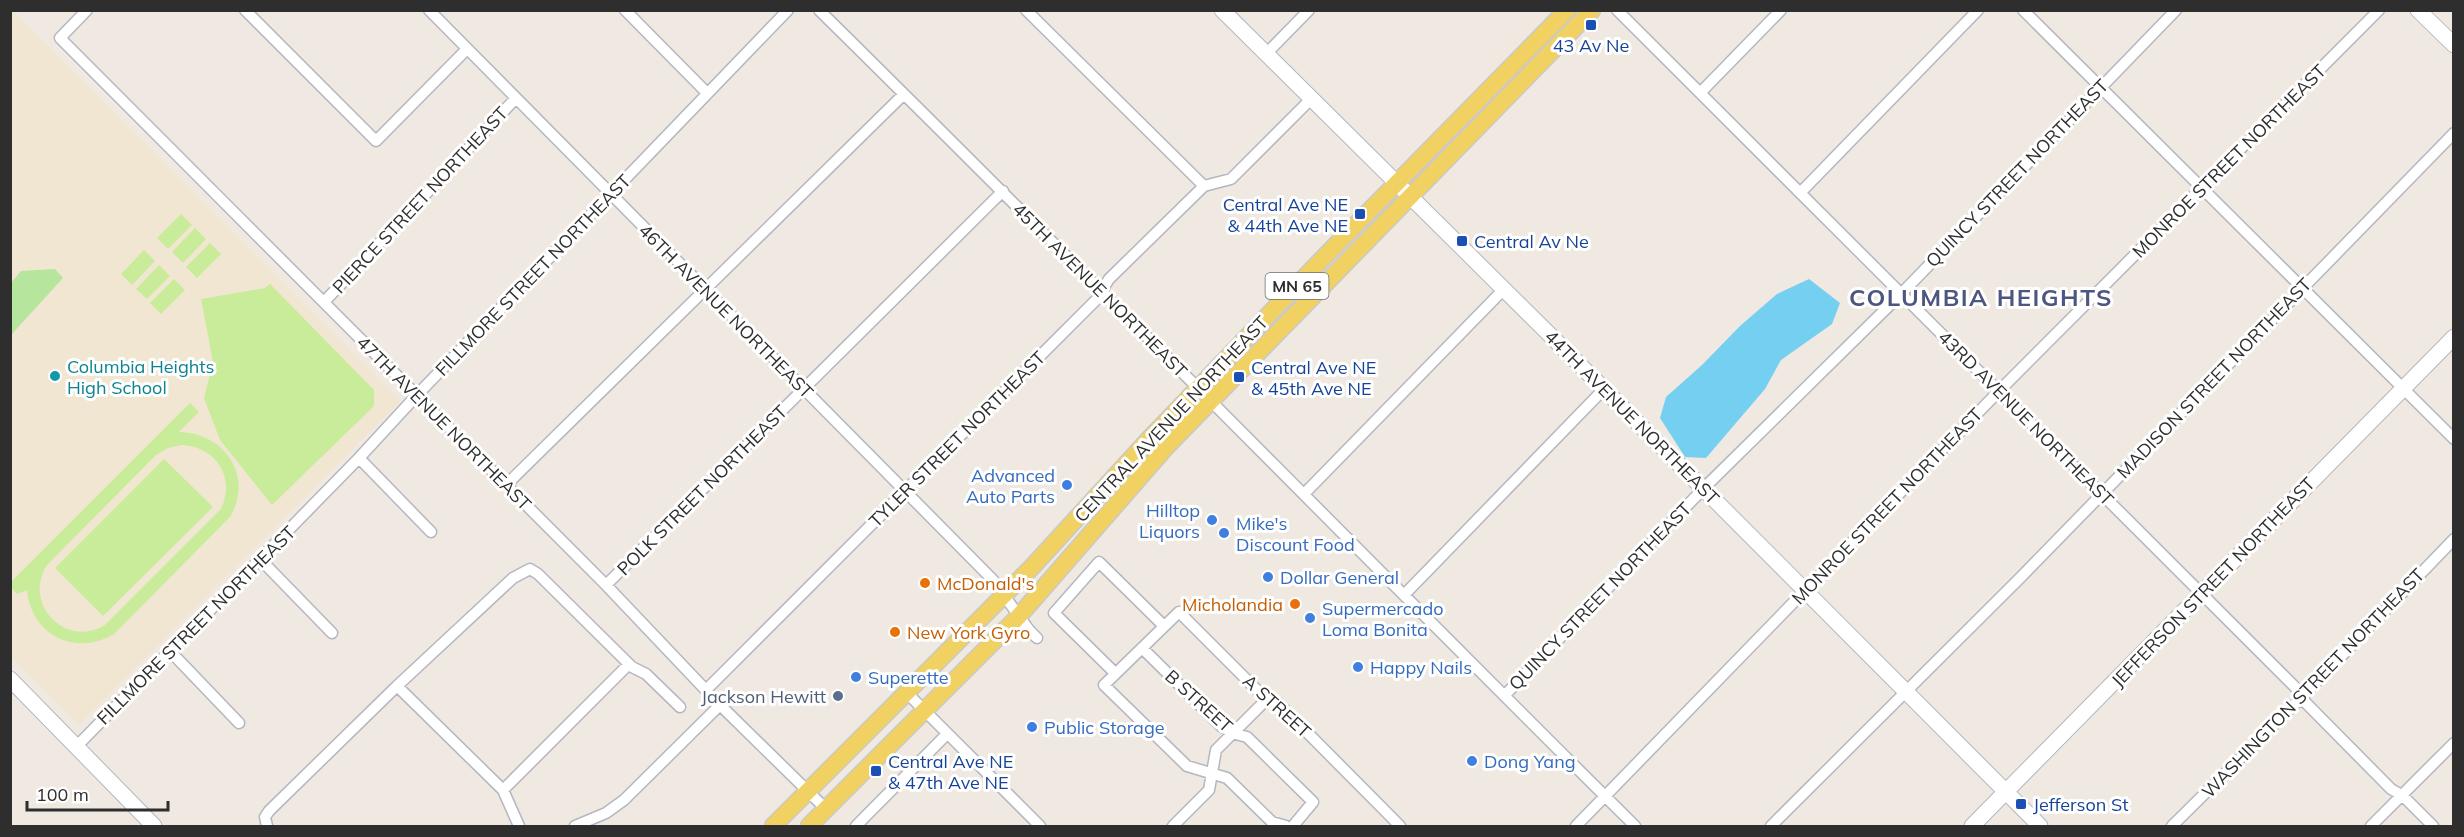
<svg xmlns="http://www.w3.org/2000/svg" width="2464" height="837" viewBox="0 0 2464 837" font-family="Mulish,sans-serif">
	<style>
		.education { fill: #f0e6d1 }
		.green { fill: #b6e59e }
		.pitch { fill: #c9ec9a; fill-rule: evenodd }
		.water { fill: #75cff0 }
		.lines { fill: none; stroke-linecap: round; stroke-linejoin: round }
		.street-casing { stroke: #b4b7c1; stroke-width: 13 }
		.secondary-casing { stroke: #b4b7c1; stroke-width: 17 }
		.primary-casing { stroke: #c9c9c9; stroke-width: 19 }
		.street { stroke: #fff; stroke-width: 10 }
		.secondary { stroke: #fff; stroke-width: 15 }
		.primary { stroke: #f2d163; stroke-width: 16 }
		.transit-dot { fill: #1a4fb4; stroke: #fff; stroke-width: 2 }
		.culture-dot { fill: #0f9aa8; stroke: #fff; stroke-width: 2 }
		.shop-dot { fill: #3f7fe0; stroke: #fff; stroke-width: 2 }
		.food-dot { fill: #e8710a; stroke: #fff; stroke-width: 2 }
		.service-dot { fill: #5c6f8a; stroke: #fff; stroke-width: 2 }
		.labels { text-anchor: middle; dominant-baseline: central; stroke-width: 6; stroke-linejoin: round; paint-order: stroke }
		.shield { fill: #fff; stroke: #6d6d6d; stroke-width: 1.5 }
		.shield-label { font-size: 16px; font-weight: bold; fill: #2e2e2e }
		.transit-label { font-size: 18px; fill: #164399; stroke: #fff; text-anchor: start }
		.street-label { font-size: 18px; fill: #2e2e2e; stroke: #fff }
		.culture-label { font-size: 18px; fill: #0d838f; stroke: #fff; text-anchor: start }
		.shop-label { font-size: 18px; fill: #366cbe; stroke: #fff; text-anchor: start }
		.food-label { font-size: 18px; fill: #c56008; stroke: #fff; text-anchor: start }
		.service-label { font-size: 18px; fill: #4e5e75; stroke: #fff; text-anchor: end }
		.district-label { font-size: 24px; font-weight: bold; letter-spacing: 1.5px; fill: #4d5680; stroke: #fff }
	</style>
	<rect width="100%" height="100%" fill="#efe9e1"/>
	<path class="education" d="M 10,11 L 13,11 L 401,401 L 79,725 L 11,657 Z"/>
	<path class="green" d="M 55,269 L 63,278 L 11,335 L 11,283 L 21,271 Z"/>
	<path class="pitch" d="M 181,214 L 192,225 L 168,249 L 157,238 Z
		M 195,228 L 206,239 L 183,263 L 172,252 Z
		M 210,243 L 221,254 L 197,278 L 186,267 Z
		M 144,250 L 155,261 L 132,285 L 121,274 Z
		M 159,265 L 170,276 L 147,299 L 136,289 Z
		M 174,279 L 185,290 L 161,314 L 150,303 Z
		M 270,284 L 374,390 L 374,406 L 272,505 L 220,440 L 204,398 L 213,362 L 201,299 L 265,288 Z
		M 190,403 L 199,412 L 179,432 C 225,433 254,476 230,517 L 114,634 C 75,657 31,635 27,590 L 17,594 L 11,587 L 11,582 ZM 182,445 C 216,447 236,477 221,509 L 105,625 C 66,649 22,604 47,565 L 156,455 L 168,448 Z
		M 164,459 L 213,507 L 103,616 L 55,568 Z"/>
	<path class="water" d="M 1809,279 L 1840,303 L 1832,324 L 1781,360 L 1765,389 L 1706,458 L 1685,457 L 1660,418 L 1666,397 L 1702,365 L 1740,326 L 1777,294 Z"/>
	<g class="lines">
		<defs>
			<path id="street" d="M 87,10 L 60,38 L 606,585 L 720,705 L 826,809
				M 245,10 L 376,141 L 467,49
				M 429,10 L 993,580 L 1029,630 L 1037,638
				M 625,10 L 707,93
				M 819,10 C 1093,280 1362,555 1635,826
				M 1026,10 L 1204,186
				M 1617,10 L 2296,688 L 2301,698 L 2391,789 L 2403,796 L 2433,826
				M 2023,10 L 2454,439
				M 1266,54 L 1309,10
				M 1700,93 L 1781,10
				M 1800,193 L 1978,10
				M 324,302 L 516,98
				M 359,458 L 431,532
				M 506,485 L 903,95
				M 1304,494 L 1504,289
				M 260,559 L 332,633
				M 606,585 L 1003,191
				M 1404,595 L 1603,390
				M 1142,648 L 1221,726 L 1232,733 L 1247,737 L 1313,802 L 1293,826
				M 169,650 L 239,723
				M 1115,673 L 1054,613 L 1099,562 L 1164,626
				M 397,686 L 503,790 L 519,826
				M 706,690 L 1097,299 L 1109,279 L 1204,186 L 1231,179 L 1311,99
				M 907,693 L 1040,826
				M 1505,695 L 1704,488 L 1901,294 L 2176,10
				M 77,746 L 359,458 L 417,395 L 788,10
				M 503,790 L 629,664
				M 267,826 L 265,817 L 269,811 L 397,686 L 513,578 L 530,569 L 538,574 L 632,667 L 646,674 L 680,707
				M 575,826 L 606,813 L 624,800 L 720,705
				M 856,826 L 947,734
				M 1173,826 L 1209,790 L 1216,750 L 1268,698
				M 1286,826 L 1272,822 L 1227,778 L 1187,766 L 1104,685 L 1179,612 L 1262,695 L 1278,703 L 1400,826
				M 1576,826 L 1999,391 L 2379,10
				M 1771,826 L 2020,578 L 2454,133
				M 2172,826 L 2301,698 L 2454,539
				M 2371,826 L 2454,743"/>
			<path id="secondary" d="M 1222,10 L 1547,332 L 2040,826
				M 2418,10 L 2454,45
				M 10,679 L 154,826
				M 1972,826 L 2454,337"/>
			<path id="primary" d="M 773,826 L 1033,566 L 1151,437 L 1329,252 L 1567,10
				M 809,826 L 1019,616 L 1167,446 L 1592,10"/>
		</defs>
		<use href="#street" class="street-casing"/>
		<use href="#secondary" class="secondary-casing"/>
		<use href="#primary" class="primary-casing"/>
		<use href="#street" class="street"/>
		<use href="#secondary" class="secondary"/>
		<use href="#primary" class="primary"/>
	</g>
	<g class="transit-dot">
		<rect x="1585" y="19" width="12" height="12" rx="3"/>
		<rect x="1354" y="208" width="12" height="12" rx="3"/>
		<rect x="1456" y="235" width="12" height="12" rx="3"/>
		<rect x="1233" y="371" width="12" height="12" rx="3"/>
		<rect x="870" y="765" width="12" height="12" rx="3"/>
		<rect x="2015" y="798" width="12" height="12" rx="3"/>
	</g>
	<circle class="culture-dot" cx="55" cy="376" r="6"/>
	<g class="shop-dot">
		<circle cx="1067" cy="485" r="6"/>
		<circle cx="1212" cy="520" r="6"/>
		<circle cx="1224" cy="533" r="6"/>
		<circle cx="1268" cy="577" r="6"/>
		<circle cx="1310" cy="618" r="6"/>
		<circle cx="1358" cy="667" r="6"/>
		<circle cx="856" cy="677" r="6"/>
		<circle cx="1032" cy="727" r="6"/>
		<circle cx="1472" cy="761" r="6"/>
	</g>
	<g class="food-dot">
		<circle cx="925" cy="583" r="6"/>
		<circle cx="1295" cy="604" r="6"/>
		<circle cx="895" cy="632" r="6"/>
	</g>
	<circle class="service-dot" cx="838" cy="696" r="6"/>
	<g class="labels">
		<rect class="shield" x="1265.5" y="273" width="63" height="26" rx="4.5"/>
		<g class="shield-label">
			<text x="1297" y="286">MN 65</text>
		</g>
		<g class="transit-label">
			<text x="1591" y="45" text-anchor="middle">43 Av Ne</text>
			<text x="1348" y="204" text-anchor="end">Central Ave NE<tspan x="1348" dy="21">&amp; 44th Ave NE</tspan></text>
			<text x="1474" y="241">Central Av Ne</text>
			<text x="1251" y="367">Central Ave NE<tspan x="1251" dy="21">&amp; 45th Ave NE</tspan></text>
			<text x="888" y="761">Central Ave NE<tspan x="888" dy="21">&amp; 47th Ave NE</tspan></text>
			<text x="2033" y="804">Jefferson St</text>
		</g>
		<g class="street-label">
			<text transform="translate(2229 161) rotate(-45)">MONROE STREET NORTHEAST</text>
			<text transform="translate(2017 173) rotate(-46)">QUINCY STREET NORTHEAST</text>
			<text transform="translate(420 200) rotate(-47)">PIERCE STREET NORTHEAST</text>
			<text transform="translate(533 275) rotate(-46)">FILLMORE STREET NORTHEAST</text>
			<text transform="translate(1100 290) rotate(45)">45TH AVENUE NORTHEAST</text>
			<text transform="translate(726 311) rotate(45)">46TH AVENUE NORTHEAST</text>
			<text transform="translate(2214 378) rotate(-46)">MADISON STREET NORTHEAST</text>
			<text transform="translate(1632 417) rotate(45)">44TH AVENUE NORTHEAST</text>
			<text transform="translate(2026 418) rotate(45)">43RD AVENUE NORTHEAST</text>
			<text transform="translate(1171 419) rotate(-47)">CENTRAL AVENUE NORTHEAST</text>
			<text transform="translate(444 423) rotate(45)">47TH AVENUE NORTHEAST</text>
			<text transform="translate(957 439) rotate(-45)">TYLER STREET NORTHEAST</text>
			<text transform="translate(702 490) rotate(-45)">POLK STREET NORTHEAST</text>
			<text transform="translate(1887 506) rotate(-46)">MONROE STREET NORTHEAST</text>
			<text transform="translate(2213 582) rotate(-46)">JEFFERSON STREET NORTHEAST</text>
			<text transform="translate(1600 596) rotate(-46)">QUINCY STREET NORTHEAST</text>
			<text transform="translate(196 625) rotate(-45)">FILLMORE STREET NORTHEAST</text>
			<text transform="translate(2313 683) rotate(-46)">WASHINGTON STREET NORTHEAST</text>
			<text transform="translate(1199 701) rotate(42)">B STREET</text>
			<text transform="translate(1277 706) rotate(42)">A STREET</text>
		</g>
		<g class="culture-label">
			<text x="67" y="366">Columbia Heights<tspan x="67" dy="21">High School</tspan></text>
		</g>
		<g class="shop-label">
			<text x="1055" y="475" text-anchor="end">Advanced<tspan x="1055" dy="21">Auto Parts</tspan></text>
			<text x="1200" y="510" text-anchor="end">Hilltop<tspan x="1200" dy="21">Liquors</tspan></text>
			<text x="1236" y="523">Mike's<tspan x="1236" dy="21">Discount Food</tspan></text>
			<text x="1280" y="577">Dollar General</text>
			<text x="1322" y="608">Supermercado<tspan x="1322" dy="21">Loma Bonita</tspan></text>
			<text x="1370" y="667">Happy Nails</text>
			<text x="868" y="677">Superette</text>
			<text x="1044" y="727">Public Storage</text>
			<text x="1484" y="761">Dong Yang</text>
		</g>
		<g class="food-label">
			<text x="937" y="583">McDonald's</text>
			<text x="1283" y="604" text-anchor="end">Micholandia</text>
			<text x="907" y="632">New York Gyro</text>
		</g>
		<g class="service-label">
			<text x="826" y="696">Jackson Hewitt</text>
		</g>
		<g class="district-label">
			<text x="1981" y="297">COLUMBIA HEIGHTS</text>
		</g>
	</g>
	<rect width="2464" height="837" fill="none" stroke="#2e2e2e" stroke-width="24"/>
	<path d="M27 801v9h141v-9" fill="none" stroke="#2e2e2e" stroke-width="3"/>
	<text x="36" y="801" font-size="18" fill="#2e2e2e" stroke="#ffffff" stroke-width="4.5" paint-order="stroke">100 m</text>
</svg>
